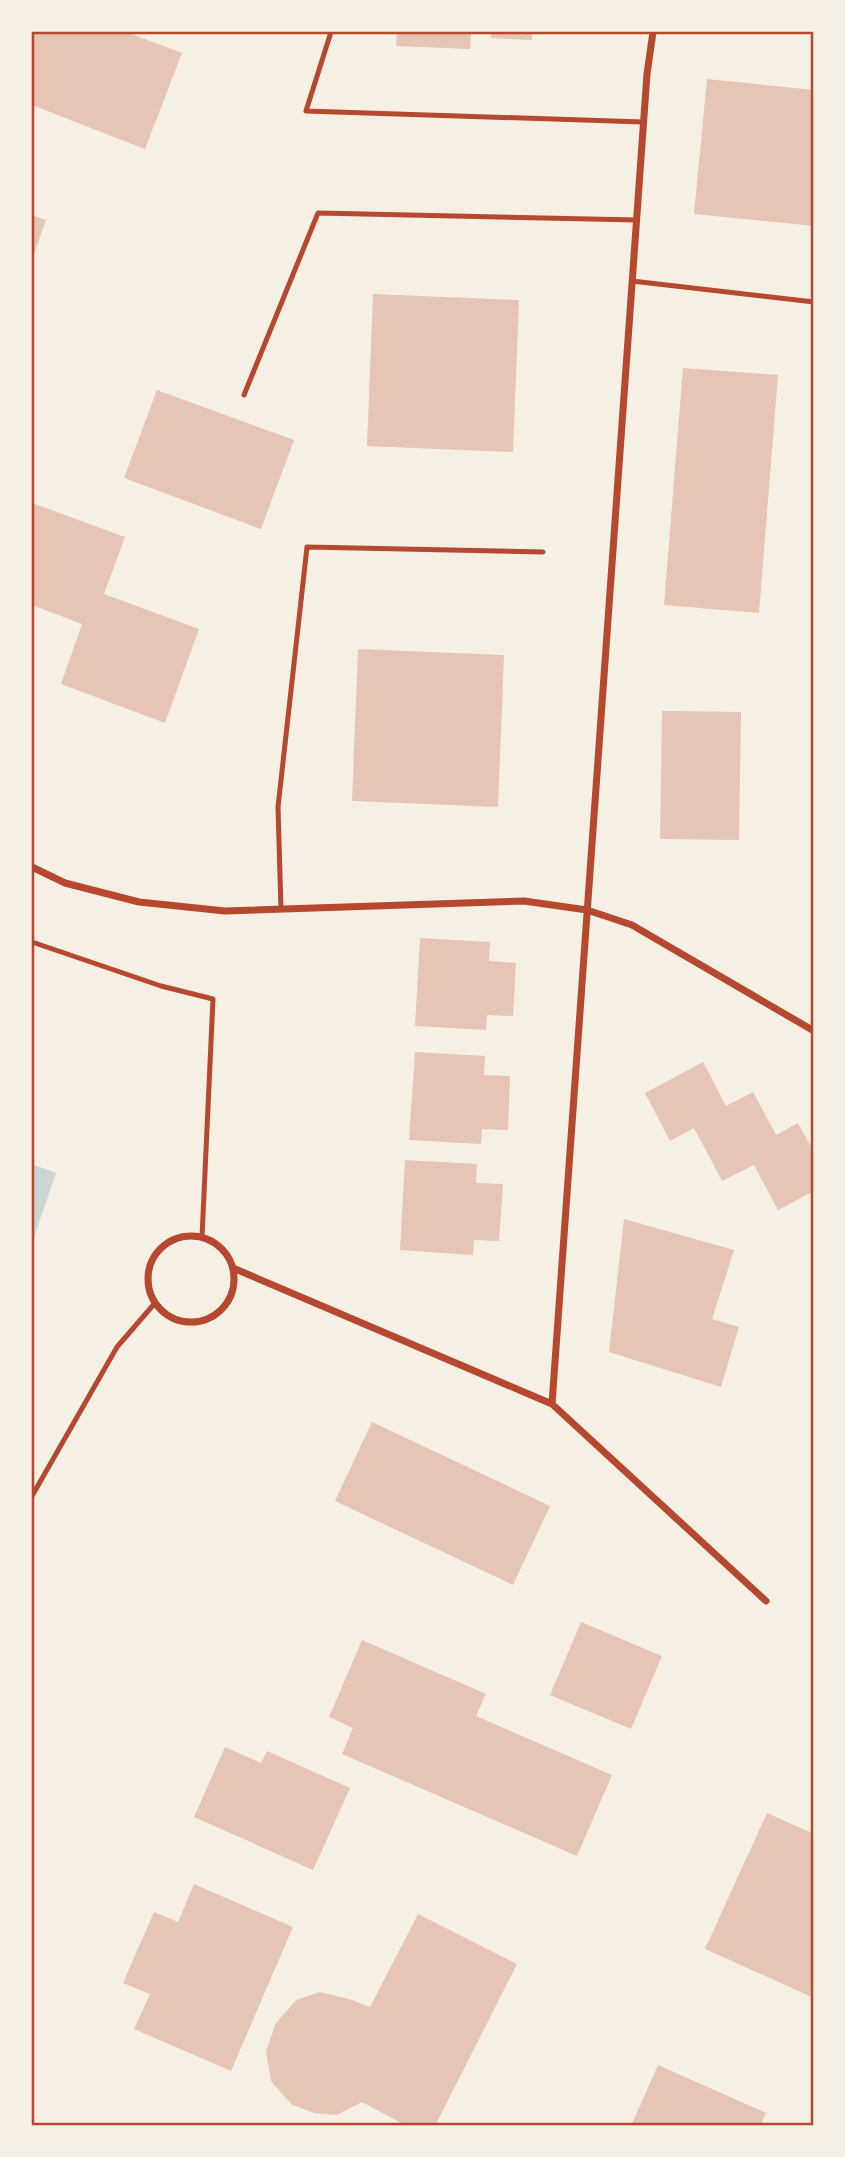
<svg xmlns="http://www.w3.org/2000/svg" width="845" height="2157" viewBox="0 0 845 2157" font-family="'DejaVu Sans',sans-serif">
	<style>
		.water { fill: #c9d6d2 }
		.building { fill: #e6c5b7 }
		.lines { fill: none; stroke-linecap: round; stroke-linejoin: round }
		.service { stroke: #b5482f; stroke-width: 5 }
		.minor { stroke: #b5482f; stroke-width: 7 }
		.neatline { fill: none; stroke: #b5482f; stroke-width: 2.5 }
	</style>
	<rect width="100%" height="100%" fill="#f6efe4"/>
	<path class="water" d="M 32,1164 L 56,1173 L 32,1243 Z"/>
	<path class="building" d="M 33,32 L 126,32 L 182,53 L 145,149 L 32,105 Z
		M 397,32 L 471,32 L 470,49 L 396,46 Z
		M 492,32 L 532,32 L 532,40 L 491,38 Z
		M 707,79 L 814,90 L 814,226 L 694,214 Z
		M 32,215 L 46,220 L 32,260 Z
		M 373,294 L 519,300 L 513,452 L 367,446 Z
		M 683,368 L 778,375 L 759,613 L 664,605 Z
		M 157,390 L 294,440 L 261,529 L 124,478 Z
		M 32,503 L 125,537 L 104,594 L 199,629 L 165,723 L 61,684 L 82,624 L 32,605 Z
		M 358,649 L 504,655 L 498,807 L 352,801 Z
		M 662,711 L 741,712 L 739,840 L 660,839 Z
		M 420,938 L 490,942 L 489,961 L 516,963 L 513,1016 L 487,1015 L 486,1030 L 415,1026 Z
		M 415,1052 L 485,1056 L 484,1075 L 510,1076 L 508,1130 L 482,1129 L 481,1144 L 409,1140 Z
		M 703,1062 L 726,1106 L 753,1092 L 776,1135 L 798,1123 L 814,1152 L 814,1191 L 778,1210 L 754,1165 L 722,1181 L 694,1128 L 670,1141 L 645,1093 Z
		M 405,1160 L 477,1164 L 476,1183 L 503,1184 L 499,1241 L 474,1240 L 473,1255 L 400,1250 Z
		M 624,1219 L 734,1250 L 712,1319 L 739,1327 L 721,1387 L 609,1352 Z
		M 372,1422 L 550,1506 L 513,1585 L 335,1501 Z
		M 581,1622 L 662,1656 L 631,1729 L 550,1695 Z
		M 362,1640 L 486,1694 L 476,1716 L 612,1775 L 577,1856 L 342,1754 L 353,1728 L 329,1717 Z
		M 225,1747 L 261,1763 L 267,1751 L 350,1788 L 313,1870 L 194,1817 Z
		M 767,1813 L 814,1834 L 814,1998 L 705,1949 Z
		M 194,1884 L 293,1927 L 231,2071 L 134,2029 L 150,1994 L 123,1983 L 154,1912 L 178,1922 Z
		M 418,1914 L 517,1964 L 435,2126 L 407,2126 L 362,2102 L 337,2115 L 314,2113 L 291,2104 L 271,2081 L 266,2051 L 276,2023 L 296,2000 L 320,1992 L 349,1999 L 370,2007 Z
		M 658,2065 L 766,2113 L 760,2126 L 631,2126 Z"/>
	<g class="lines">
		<path class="service" d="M 331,32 L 306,111 L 643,122
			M 632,281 L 814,302
			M 244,395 L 318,213 L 636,220
			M 281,909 L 278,807 L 307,547 L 543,552
			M 32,942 L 161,986 L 213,999 L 202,1237
			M 32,1496 L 117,1347 L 155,1303"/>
		<path class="minor" d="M 32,867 L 65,883 L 139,902 L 225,911 L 524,901 L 587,910 L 632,925 L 814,1031
			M148 1279a43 43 0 1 1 86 0a43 43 0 1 1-86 0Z
			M 233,1268 L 552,1404 L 766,1601
			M 552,1404 L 647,74 L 653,32"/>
	</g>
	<rect width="845" height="2157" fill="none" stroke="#f6efe4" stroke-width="66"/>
	<rect x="33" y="33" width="779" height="2091" class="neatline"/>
</svg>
